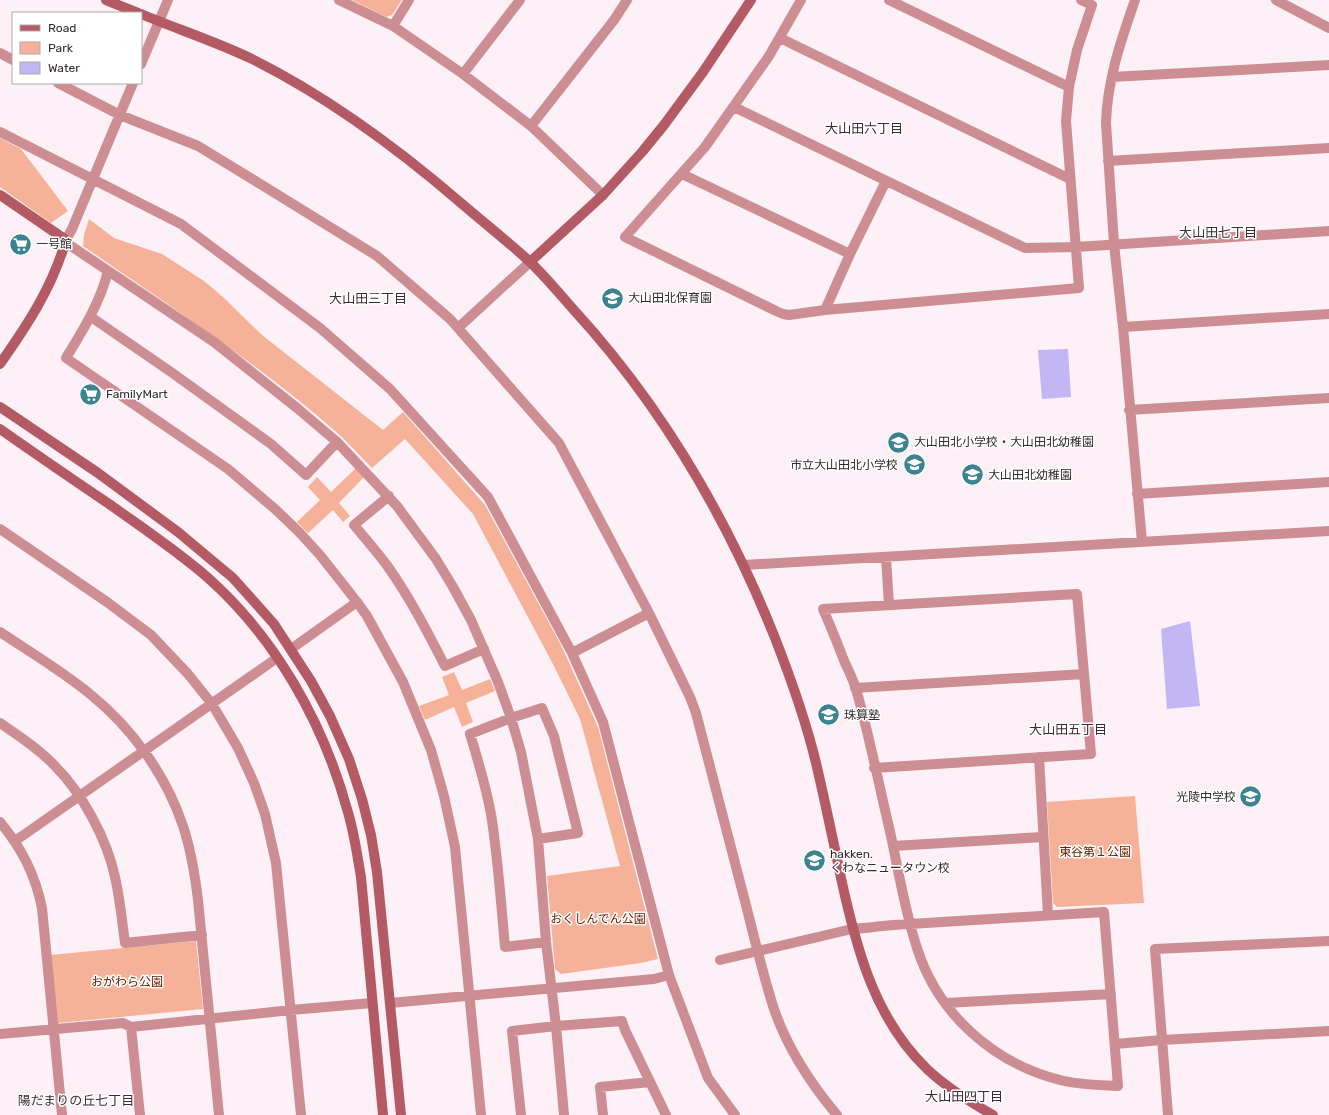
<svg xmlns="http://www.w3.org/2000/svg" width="1329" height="1115" viewBox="0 0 1329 1115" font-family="Rubik,'Noto Sans JP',sans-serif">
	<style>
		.green { fill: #f6b299 }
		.water { fill: #c2b6f5 }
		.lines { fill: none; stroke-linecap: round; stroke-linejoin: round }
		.street { stroke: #cd8e93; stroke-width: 10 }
		.secondary { stroke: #b45a65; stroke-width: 10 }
		.labels { text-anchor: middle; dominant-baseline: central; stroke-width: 3; stroke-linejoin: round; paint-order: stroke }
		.poi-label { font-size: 12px; fill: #332a2e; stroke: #fff; text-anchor: start }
		.park-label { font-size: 12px; fill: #6a2000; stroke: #fff }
		.neighbourhood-label { font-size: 13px; fill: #3d2b35; stroke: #fff }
	</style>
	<rect width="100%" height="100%" fill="#fef0f7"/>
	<path class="green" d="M 352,0 L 402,0 L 392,15 L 386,17 Z
		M 0,138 L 21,149 L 68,211 L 51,223 L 0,187 Z
		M 89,219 L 114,238 L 162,254 L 204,281 L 223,297 L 262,335 L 383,430 L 403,412 L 485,505 L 561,645 L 571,667 L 598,727 L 658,959 L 641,963 L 561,974 L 555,969 L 547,876 L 620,866 L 593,768 L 588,748 L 580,719 L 554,666 L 473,514 L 405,439 L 372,468 C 362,458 352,447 342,437 C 262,366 171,307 83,246 L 84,235 Z
		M 356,468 L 364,477 L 339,503 L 350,516 L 343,522 L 333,510 L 308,533 L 297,522 L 320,500 L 308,487 L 317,477 L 331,492 Z
		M 454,672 L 462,690 L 490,679 L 495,691 L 466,703 L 473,722 L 462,727 L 454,707 L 425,720 L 419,706 L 449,695 L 442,677 Z
		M 1135,796 L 1144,903 L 1057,907 L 1053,903 L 1047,802 Z
		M 196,941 L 203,1009 L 58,1023 L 50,955 Z"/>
	<path class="water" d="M 1068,349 L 1071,397 L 1042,399 L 1038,350 Z
		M 1190,621 L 1200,706 L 1167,709 L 1161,629 Z"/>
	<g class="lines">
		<path class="street" d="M 339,0 L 393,26 L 463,74 L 531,126 L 603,195
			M 801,0 L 769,56 L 705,147 L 625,237 L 776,311 L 783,314 L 789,315 L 825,310 L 1079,288 L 1066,121 L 1069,87 L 1077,50 L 1092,5 L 1081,0
			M 889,0 L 1069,87
			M 1135,0 C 1121,40 1107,81 1106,123 L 1114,244 L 1123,327 L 1142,542
			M 1276,0 L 1329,28
			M 393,26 L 409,0
			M 780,38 L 1070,179
			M 0,53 L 13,60
			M 141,64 L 168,0
			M 463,74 L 520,0
			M 1112,77 L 1329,65
			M 58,83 L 120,115 L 198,146 L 239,171 L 377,256 L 450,319 L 559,443 L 649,613 L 690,697 L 696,713 C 711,771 726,828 741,886 C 752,927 761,969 774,1009 C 787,1047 811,1084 837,1115
			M 734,107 L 1025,248 L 1076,247 L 1329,231
			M 531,126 L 614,20 L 627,0
			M 0,132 L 181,224 L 320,328 L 390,389 L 488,497 L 572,653 L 603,722 L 669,975 L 708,1078 L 735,1115
			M 1108,161 L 1329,148
			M 682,174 L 850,254
			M 66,240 L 72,229 L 133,83
			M 65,242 L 214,342 L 297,408 L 337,442 L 397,506 L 436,559 L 453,587 L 471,620 L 498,682 L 511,718 L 521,752 L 538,839 L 546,942 L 556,1026 L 564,1115
			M 108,271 C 100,303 83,330 66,358 L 228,469 L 275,509 L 299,532 L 320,555 L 357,602 L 367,616 L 403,682 L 431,750 L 444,796 L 455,847 L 481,1115
			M 825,310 L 850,254 L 886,181
			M 91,317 L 171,372 L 271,444 L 306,475 L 337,442
			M 1123,327 L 1329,314
			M 458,328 L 530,262
			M 1129,410 L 1329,398
			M 1137,494 L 1329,482
			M 389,496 L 354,525 C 365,538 376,551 386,564 C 409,596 427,631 445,666 L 484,649
			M 0,529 L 107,602 L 151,635 L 188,674 L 212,704 L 238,748 L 254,783 L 265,814 L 276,863 L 301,1115
			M 886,558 L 889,605
			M 744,565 L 1329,531
			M 0,632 C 30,652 62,671 90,694 C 132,728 166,775 183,826 C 191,850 195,875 198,900 L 219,1115
			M 291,649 L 357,602
			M 572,653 L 649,613
			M 855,688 L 1084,674
			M 0,723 C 19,736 39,749 55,766 C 82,793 107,839 115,877 C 120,899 122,921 125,943 L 202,935
			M 1039,757 L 1048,915
			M 0,822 C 22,849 35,874 42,908 L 62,1115
			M 538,839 L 578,833 L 554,736 L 542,708 L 511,718 L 470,734 C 478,760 486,787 491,814 C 498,858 501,903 505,947 L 546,942
			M 15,841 L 277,658
			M 893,846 L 1043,837
			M 720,960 L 852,929 C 872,928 891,924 910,924 L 1104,912 L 1118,1086 C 1099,1085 1079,1085 1060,1080 C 993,1063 938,1014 917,948 C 904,908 898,867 889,827 C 878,781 869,734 856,689 C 853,680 849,671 845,663 C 838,645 831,627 823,609 L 1077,594 L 1091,754 L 874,768
			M 390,1003 L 654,979 L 669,975
			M 946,1003 L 1111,994
			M 131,1027 L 140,1115
			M 0,1034 L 123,1023 L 131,1027 L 291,1010 L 372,1003
			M 1115,1044 L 1162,1040 L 1329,1031
			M 521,1115 L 512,1031 L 556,1026 L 622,1021 L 625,1030 L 666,1115
			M 603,1115 L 600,1087 L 650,1082
			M 1168,1115 L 1155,949 L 1329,941"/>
		<path class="secondary" d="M 106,0 L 138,13
			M 141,14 C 177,29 214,41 250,58 C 327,96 396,147 461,203 C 483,222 506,240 528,260 C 544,275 558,292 573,309 C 662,406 726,515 775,638 C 791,679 806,721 816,763 C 825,801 833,840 841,878 C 856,947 874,1018 927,1069 C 946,1087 970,1102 993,1115
			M 0,195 L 66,240 C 52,288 28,324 0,364
			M 530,262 L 603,195 L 642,152 L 664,125 L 703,72 L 751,0
			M 0,407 L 98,473 L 178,532 L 233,578 L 274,624 L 311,681 L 330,716 L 349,759 L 362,799 L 371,835 L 377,872 L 401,1115
			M 0,429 C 37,455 75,481 112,506 C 144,529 177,551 207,577 C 275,637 323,722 347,809 C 354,831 357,854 361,877 L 383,1115"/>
	</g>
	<defs>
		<symbol id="supermarket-disc" viewBox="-11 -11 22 22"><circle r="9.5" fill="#3c828f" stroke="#fff"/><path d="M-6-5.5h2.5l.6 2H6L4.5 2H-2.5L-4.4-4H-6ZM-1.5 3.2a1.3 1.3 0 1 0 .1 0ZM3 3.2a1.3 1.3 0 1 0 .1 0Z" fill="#fff"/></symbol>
		<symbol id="school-disc" viewBox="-11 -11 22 22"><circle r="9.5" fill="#3c828f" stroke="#fff"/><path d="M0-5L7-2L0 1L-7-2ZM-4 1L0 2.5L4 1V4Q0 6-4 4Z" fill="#fff"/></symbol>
	</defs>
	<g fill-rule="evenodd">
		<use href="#supermarket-disc" x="8" y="232" width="25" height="25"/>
		<use href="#school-disc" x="600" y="286" width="25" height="25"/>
		<use href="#supermarket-disc" x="78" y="382" width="25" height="25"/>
		<use href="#school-disc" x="886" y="430" width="25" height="25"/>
		<use href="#school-disc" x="902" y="452" width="25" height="25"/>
		<use href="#school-disc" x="960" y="462" width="25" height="25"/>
		<use href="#school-disc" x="816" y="702" width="25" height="25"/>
		<use href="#school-disc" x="1238" y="784" width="25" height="25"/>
		<use href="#school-disc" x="802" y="848" width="25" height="25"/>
	</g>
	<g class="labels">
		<g class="poi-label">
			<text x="36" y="244">一号館</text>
			<text x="628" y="298">大山田北保育園</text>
			<text x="106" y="394">FamilyMart</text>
			<text x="914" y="442">大山田北小学校・大山田北幼稚園</text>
			<text x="898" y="465" text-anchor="end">市立大山田北小学校</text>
			<text x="988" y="475">大山田北幼稚園</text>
			<text x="844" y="715">珠算塾</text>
			<text x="1236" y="797" text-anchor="end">光陵中学校</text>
			<text x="830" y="854">hakken.<tspan x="830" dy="14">くわなニュータウン校</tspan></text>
		</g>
		<g class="park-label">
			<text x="1095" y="852">東谷第１公園</text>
			<text x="598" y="919">おくしんでん公園</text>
			<text x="127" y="982">おがわら公園</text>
		</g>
		<g class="neighbourhood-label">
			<text x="864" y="128">大山田六丁目</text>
			<text x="1218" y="232">大山田七丁目</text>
			<text x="368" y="298">大山田三丁目</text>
			<text x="1068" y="729">大山田五丁目</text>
			<text x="964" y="1096">大山田四丁目</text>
			<text x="76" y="1100">陽だまりの丘七丁目</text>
		</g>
	</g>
	<rect x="12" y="12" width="130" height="72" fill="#ffffff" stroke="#adaaab"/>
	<rect x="20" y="25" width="20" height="6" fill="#b45a65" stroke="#adaaab"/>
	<text x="48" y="32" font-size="12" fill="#332a2e">Road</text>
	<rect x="20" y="42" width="20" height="12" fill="#f6b299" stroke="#adaaab"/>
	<text x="48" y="52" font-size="12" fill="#332a2e">Park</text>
	<rect x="20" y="62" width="20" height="12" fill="#c2b6f5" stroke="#adaaab"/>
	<text x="48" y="72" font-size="12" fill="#332a2e">Water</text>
</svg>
